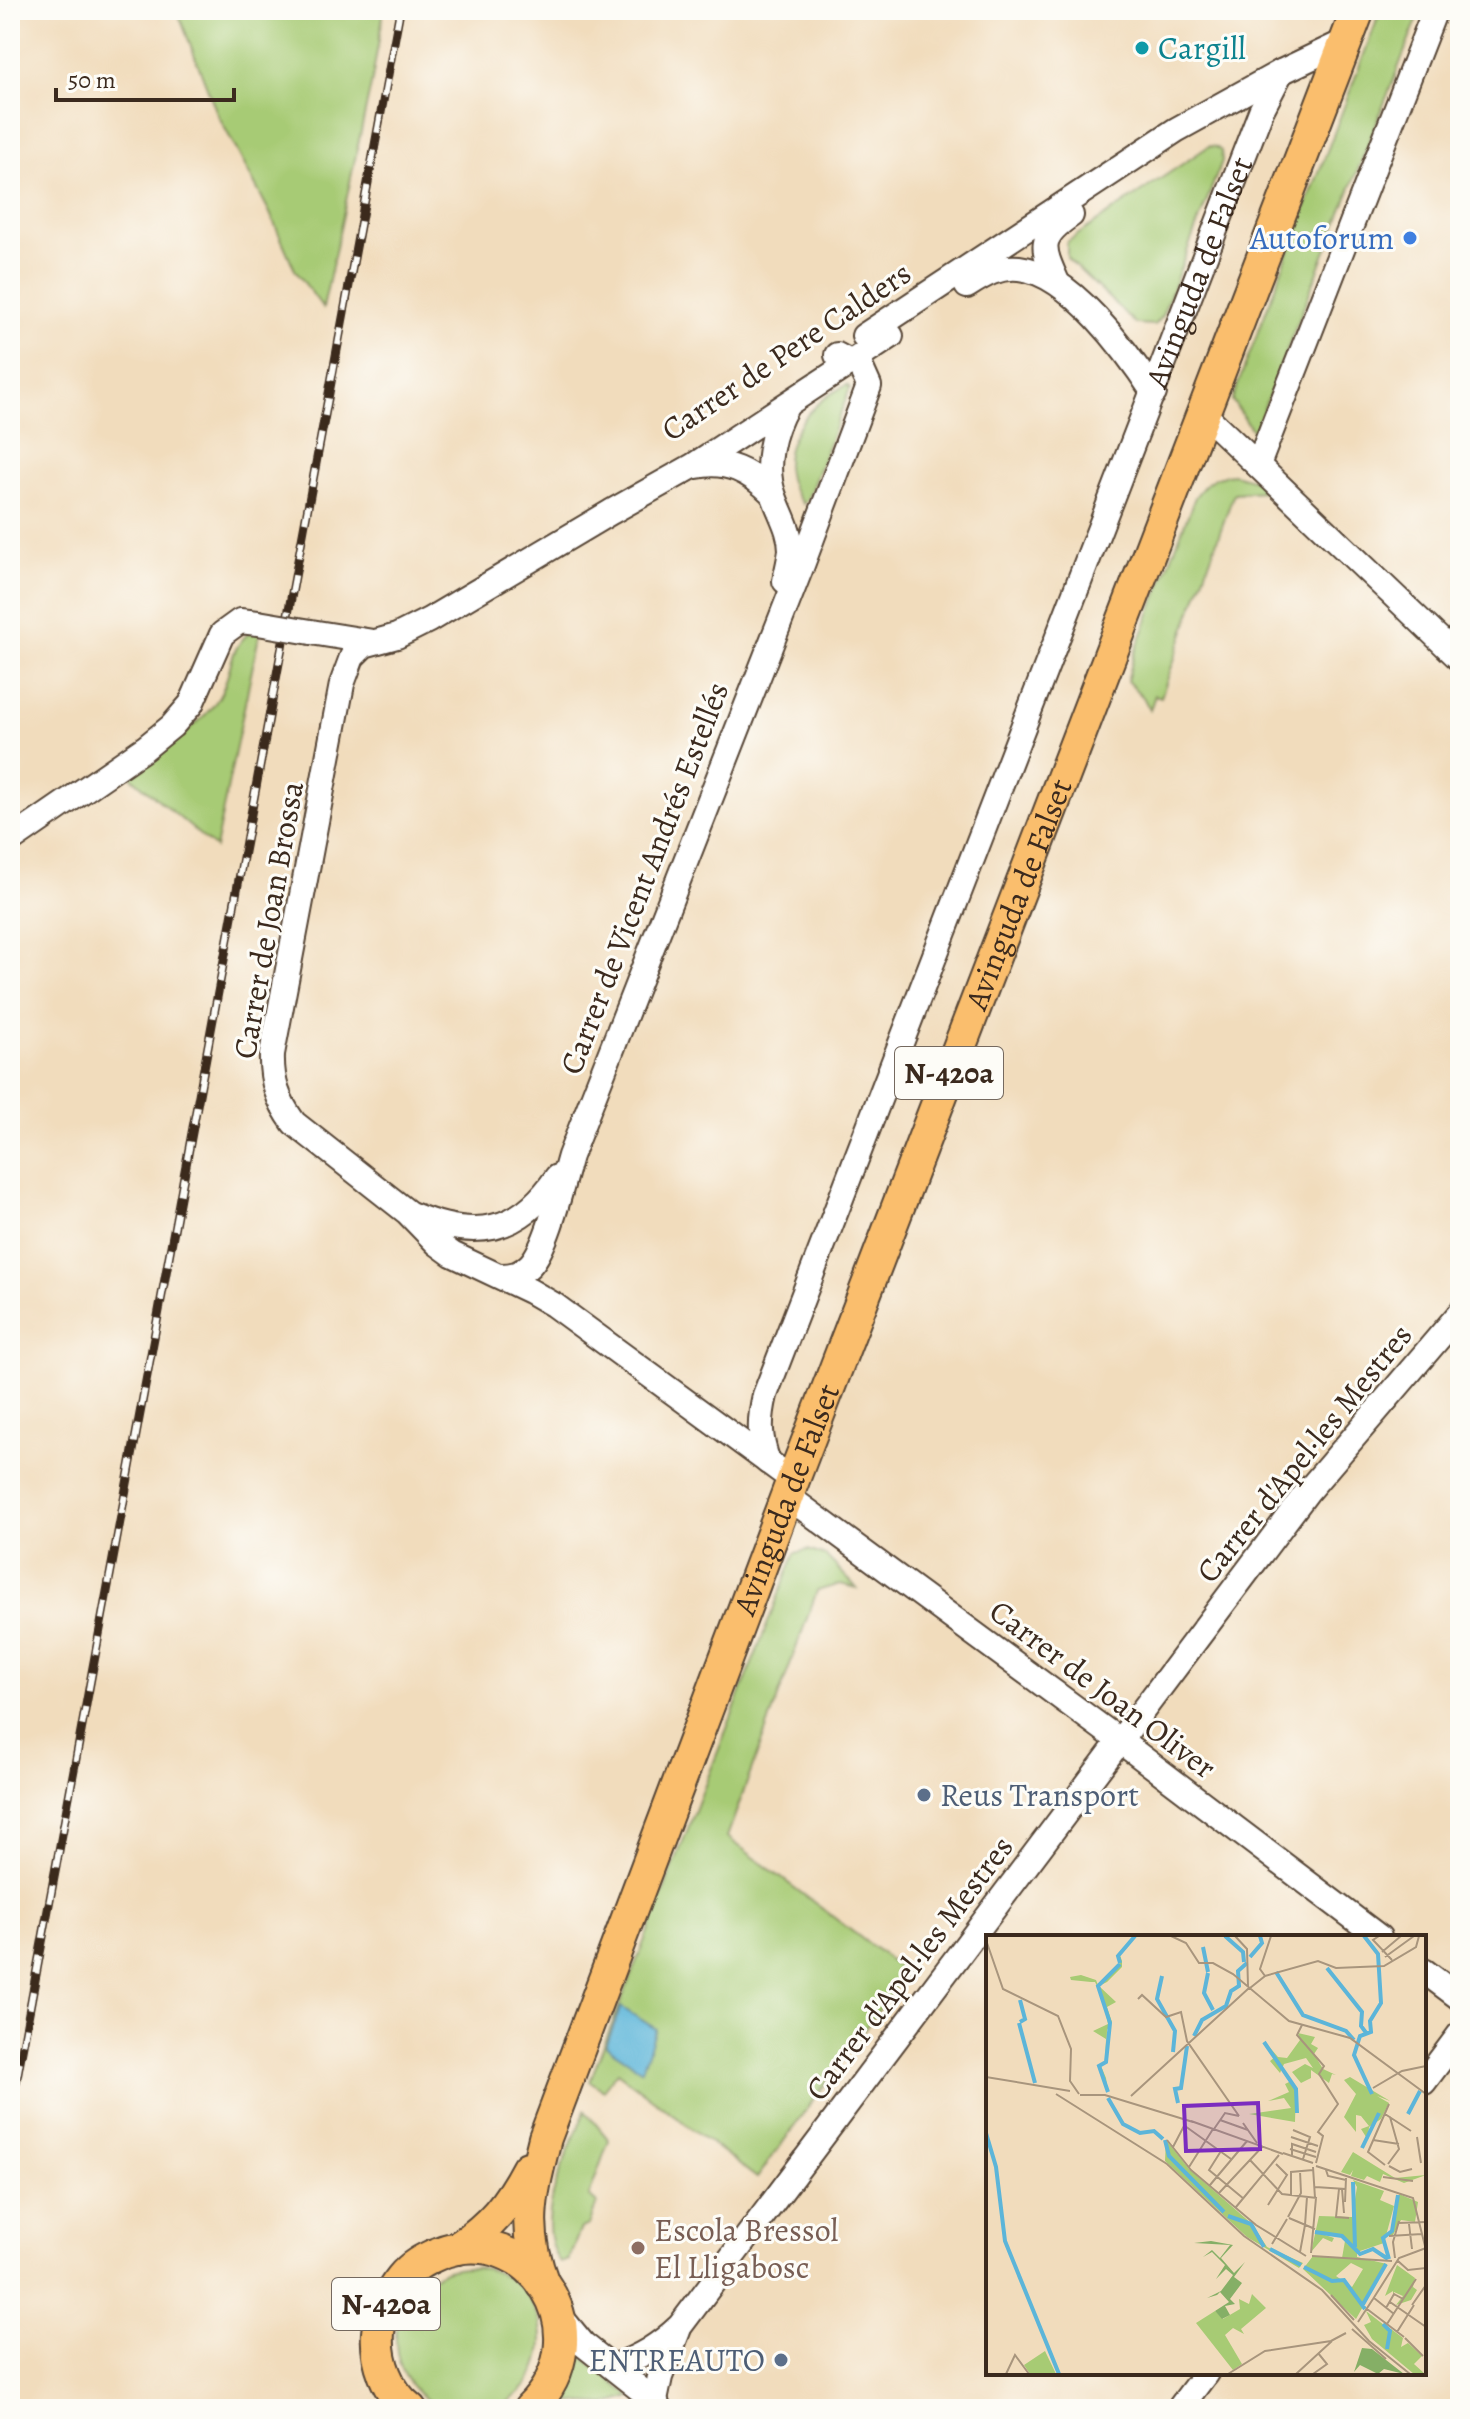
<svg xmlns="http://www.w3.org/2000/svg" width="1470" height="2419" viewBox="0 0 1470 2419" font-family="Alegreya,serif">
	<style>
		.green { fill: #a7cb74; stroke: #717a49; stroke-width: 2 }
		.water { fill: #5cb5d9; stroke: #4c707c; stroke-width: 2 }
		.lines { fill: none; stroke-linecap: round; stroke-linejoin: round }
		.minor-casing { stroke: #564536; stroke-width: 28 }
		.major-casing { stroke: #564536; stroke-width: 36 }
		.minor { stroke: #fff; stroke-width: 24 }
		.major { stroke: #fabe6d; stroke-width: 32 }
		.rail-casing { stroke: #3b2a1e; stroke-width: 9 }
		.rail { stroke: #fdfcf7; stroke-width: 6; stroke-dasharray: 18; stroke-linecap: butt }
		.minor-bridge-casing { stroke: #564536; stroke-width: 28; stroke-linecap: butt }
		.minor-bridge { stroke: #fff; stroke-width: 24 }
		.culture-dot { fill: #0f9aa8; stroke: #fdfcf7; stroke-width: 3 }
		.shop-dot { fill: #3f7fe0; stroke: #fdfcf7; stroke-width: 3 }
		.service-dot { fill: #5c6f8a; stroke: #fdfcf7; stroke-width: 3 }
		.education-dot { fill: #8d6e63; stroke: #fdfcf7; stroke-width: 3 }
		.labels { text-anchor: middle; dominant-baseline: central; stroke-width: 6; stroke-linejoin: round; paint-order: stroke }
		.shield { fill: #fdfcf7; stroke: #75695f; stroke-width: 2 }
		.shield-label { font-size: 30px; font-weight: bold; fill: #3b2a1e }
		.culture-label { font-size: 32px; fill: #0d838f; stroke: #fdfcf7; text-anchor: start }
		.shop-label { font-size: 32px; fill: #366cbe; stroke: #fdfcf7; text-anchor: end }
		.street-label { font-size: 32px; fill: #3b2a1e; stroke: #fdfcf7 }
		.service-label { font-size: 32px; fill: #4e5e75; stroke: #fdfcf7; text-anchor: start }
		.education-label { font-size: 32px; fill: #785e54; stroke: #fdfcf7; text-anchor: start }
		.inset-river { fill: none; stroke: #5cb5d9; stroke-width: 4 }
		.inset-road { fill: none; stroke: #a8957d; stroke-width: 2 }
		.view { fill: #7b2cbf; fill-opacity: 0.15; stroke: #7b2cbf; stroke-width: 4 }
		.inset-edge { fill: none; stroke: #3b2a1e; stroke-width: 4 }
	</style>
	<rect width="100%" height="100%" fill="#fdfcf7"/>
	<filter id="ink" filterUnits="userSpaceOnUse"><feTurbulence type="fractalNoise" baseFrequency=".0125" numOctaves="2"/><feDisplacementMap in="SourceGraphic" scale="16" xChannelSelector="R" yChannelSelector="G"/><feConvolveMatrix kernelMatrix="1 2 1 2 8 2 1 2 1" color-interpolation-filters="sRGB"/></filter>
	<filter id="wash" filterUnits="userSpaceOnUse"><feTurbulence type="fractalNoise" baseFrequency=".006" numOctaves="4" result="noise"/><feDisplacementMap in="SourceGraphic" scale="32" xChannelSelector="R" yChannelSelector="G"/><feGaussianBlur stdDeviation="1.8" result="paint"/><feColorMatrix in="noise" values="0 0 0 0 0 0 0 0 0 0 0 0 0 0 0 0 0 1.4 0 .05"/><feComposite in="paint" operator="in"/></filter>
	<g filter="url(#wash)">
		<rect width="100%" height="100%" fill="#f1dcbc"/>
		<path class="green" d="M 177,10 L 384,10 L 372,80 L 323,308 L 295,270 L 269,211 L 217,113 Z
			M 1381,10 L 1421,10 L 1254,433 L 1232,400 Z
			M 1209,146 L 1216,147 L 1221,151 L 1222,161 L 1162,316 L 1154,325 L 1136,324 L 1067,258 L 1067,242 Z
			M 847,385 L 850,388 L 807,500 L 803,504 C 764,459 803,405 847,385 Z
			M 1233,474 L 1256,480 L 1263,491 L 1234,493 L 1161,697 L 1155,695 L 1150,710 L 1143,697 L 1127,681 L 1134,655 L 1195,497 C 1206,482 1214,475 1233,474 Z
			M 252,630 L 260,631 L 215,848 L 127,773 C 156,752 201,728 219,697 C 234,672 225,652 252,630 Z
			M 808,1550 L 826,1556 L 857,1588 L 840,1584 L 817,1591 L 727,1837 L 906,1972 L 757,2178 L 617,2072 L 603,2090 L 590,2081 L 795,1553 Z
			M 585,2111 L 609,2140 L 589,2196 L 597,2203 L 589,2225 L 581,2228 L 568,2260 L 560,2263 C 530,2221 569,2153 585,2111 Z
			M396 2340a73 73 0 1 1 146 0a73 73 0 1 1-146 0Z
			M 580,2355 L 631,2397 L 605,2405 L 559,2401 L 572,2376 L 576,2358 Z"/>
		<path class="water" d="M 621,2007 L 656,2029 L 642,2070 L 606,2046 Z"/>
	</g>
	<g filter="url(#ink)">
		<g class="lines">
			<defs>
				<g id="minor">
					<path d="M 1057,282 C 1042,248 1037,238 1071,215"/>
					<path d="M 967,286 C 984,275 999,266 1019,268 C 1070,273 1128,353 1154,393"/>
					<path d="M 864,336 L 1176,130 L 1281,72 L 1346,41"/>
					<path d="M 1202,412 L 1460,659"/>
					<path d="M 1258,465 L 1435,10"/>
					<path d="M 696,466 C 727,459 750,472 772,493"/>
					<path d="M 785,581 C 787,571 790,560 791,550 C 791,531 780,514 774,496 C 763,467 772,431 787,405"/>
					<path d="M 311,632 L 373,642"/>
					<path d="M 10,841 L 145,748 L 172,726 L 191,704 L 222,634 L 240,621 L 258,623"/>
					<path d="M 413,1215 C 474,1240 519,1234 557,1177"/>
					<path d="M 501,1276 C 512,1276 521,1274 530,1265 C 548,1246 562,1183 570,1156 L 802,565 L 869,386 L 861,368 L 837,355"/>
					<path id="s1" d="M 768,1462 C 759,1437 759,1421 765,1395 L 1261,111 L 1281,72"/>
					<path d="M 793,1480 L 554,1305 L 530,1291 L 452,1254 L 437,1243 L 407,1212 L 294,1123 C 278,1101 271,1081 272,1054 L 342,684 L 352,657 L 364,645 L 397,636 L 429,620 L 611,512 L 693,466 L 891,336"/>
					<path d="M 787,1496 L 1120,1741 L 1379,1937"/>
					<path d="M 1424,1971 L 1460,1998"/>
					<path d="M 1424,2082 L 1460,2034"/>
					<path d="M 560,2316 L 583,2344 L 655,2401 L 659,2409"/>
					<path d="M 613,2367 C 640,2357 659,2346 680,2326 L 1307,1492 L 1460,1313"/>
					<path d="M 655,2401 L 660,2377 L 678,2331"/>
					<path d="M 1179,2409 L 1206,2373"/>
				</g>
				<g id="major">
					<path d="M 458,2248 C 492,2225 509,2204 528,2168"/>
					<path id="s2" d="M 543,2284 C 521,2227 531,2195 545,2138 L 793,1480 L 1358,10"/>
					<path d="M 410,2409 C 387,2392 376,2360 378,2333 C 380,2312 389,2294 402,2278 C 412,2266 423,2260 437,2254 C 530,2216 606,2334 530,2409"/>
				</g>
			</defs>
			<use href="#minor" class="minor-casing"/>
			<use href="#major" class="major-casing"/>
			<use href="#minor" class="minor"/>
			<use href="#major" class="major"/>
			<defs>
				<path id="rail" d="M 10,2115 L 400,10"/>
			</defs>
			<use href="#rail" class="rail-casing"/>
			<use href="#rail" class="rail"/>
			<defs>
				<path id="minor-bridge" d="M 258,623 L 311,632"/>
			</defs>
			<use href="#minor-bridge" class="minor-bridge-casing"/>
			<use href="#minor-bridge" class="minor-bridge"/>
		</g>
	</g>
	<circle class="culture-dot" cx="1142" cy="48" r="8"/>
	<circle class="shop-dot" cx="1410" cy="238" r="8"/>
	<g class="service-dot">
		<circle cx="924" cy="1795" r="8"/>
		<circle cx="781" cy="2360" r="8"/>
	</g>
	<circle class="education-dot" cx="638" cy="2248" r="8"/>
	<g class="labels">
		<g class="shield">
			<rect x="895" y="1047" width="108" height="52" rx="6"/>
			<rect x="332" y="2278" width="108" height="52" rx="6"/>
		</g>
		<g class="shield-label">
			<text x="949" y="1073">N-420a</text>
			<text x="386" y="2304">N-420a</text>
		</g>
		<g class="culture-label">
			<text x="1158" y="48">Cargill</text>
		</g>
		<g class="shop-label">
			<text x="1394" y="238">Autoforum</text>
		</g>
		<g class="street-label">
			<text stroke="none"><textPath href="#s1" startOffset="1272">Avinguda de Falset</textPath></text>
			<text transform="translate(786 351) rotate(-34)">Carrer de Pere Calders</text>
			<text transform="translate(644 878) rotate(-69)">Carrer de Vicent Andrés Estellés</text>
			<text stroke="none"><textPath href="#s2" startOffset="1480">Avinguda de Falset</textPath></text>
			<text transform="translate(268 920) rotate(-80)">Carrer de Joan Brossa</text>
			<text transform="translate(1304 1453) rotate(-51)">Carrer d'Apel·les Mestres</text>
			<text stroke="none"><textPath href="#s2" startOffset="832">Avinguda de Falset</textPath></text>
			<text transform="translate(1103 1689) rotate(37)">Carrer de Joan Oliver</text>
			<text transform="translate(909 1968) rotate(-53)">Carrer d'Apel·les Mestres</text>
		</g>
		<g class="service-label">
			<text x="940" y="1795">Reus Transport</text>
			<text x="765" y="2360" text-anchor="end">ENTREAUTO</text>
		</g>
		<g class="education-label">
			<text x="654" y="2230">Escola Bressol<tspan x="654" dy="37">El Lligabosc</tspan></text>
		</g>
	</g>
	<g transform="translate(986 1935)">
		<rect width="440" height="440" fill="#f1dcbc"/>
		<path d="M 150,1 L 134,20 L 136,26 L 136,32 L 121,47 L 113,51 L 130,67 L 121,72 L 126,87 L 121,95 L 120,127 L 115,131 L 120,143 L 122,157 L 112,132 L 119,127 L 120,104 L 107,96 L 122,89 L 116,61 L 109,47 L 105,47 L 85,45 L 84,42 L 95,40 L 110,45 L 112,50 L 115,49 L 134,31 L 131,20 ZM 312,98 L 329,102 L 325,109 L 332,113 L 328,119 L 337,134 L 350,140 L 346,139 L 343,148 L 325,135 L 325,143 L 315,148 L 306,137 L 319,129 L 327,133 L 320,123 L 298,129 L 294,138 L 284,126 L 289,122 L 279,107 L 292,122 L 301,123 L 314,105 ZM 364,142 L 404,166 L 391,161 L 403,168 L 395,184 L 383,192 L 382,205 L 375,194 L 383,191 L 375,181 L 370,180 L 370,197 L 358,182 L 370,159 L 358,145 ZM 305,146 L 310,155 L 309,187 L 263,179 L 305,173 L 298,163 L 282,166 L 303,157 L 299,149 ZM 180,205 L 203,234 L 266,289 L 281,312 L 317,328 L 313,333 L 261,302 L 179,226 ZM 367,217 L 409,243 L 440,240 L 418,248 L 397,239 L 394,247 L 381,241 L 378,245 L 365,241 L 367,235 L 364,240 L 355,237 ZM 367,245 L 398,256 L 394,265 L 408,271 L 398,308 L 371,317 L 371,322 L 401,329 L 370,384 L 317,334 L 327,321 L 356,323 L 359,306 L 363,311 L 356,300 L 330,297 L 348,303 L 346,307 L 337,303 L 325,317 L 333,281 L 366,282 L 371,252 ZM 365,328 L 377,334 L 366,352 L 350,341 ZM 413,259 L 432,267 L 429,287 L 415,285 L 407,300 L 402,300 L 407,297 ZM 411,330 L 429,343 L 427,352 L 431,355 L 425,365 L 410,370 L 417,361 L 408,357 L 407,361 L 407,356 L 399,361 ZM 266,359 L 280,373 L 255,394 L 258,399 L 247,393 L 239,400 L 256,429 L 247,435 L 210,388 L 229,376 L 237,384 L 254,374 L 253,364 L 263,369 ZM 380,376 L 403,394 L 403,405 L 405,394 L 417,403 L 415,412 L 422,408 L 436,421 L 428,429 L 439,439 L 428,439 L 386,404 L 378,390 L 385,387 ZM 59,416 L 70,439 L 44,439 L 38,430 Z" fill="#a7cb74" fill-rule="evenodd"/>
		<path d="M 225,306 L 247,310 L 235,323 L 248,338 L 259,327 L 248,342 L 256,348 L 244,364 L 249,369 L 239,371 L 244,380 L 236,384 L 229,376 L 243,367 L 234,357 L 231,360 L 221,363 L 235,356 L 247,340 L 240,334 L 230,344 L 239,330 L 226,317 L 217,322 L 226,315 L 234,323 L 244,310 L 208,308 ZM 376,413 L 386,414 L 418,439 L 398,434 L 392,439 L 374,430 L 368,437 Z" fill="#85af66"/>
		<path class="inset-river" d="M 239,1 L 257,17 L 258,27M 378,1 L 392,19 L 395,68 L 384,86 L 385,97 L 374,101 L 368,120 L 386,159M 217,12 L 222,37M 264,22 L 276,8 L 274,1M 134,28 L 132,21 L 149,1M 341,33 L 376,77 L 375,91 L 381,99M 290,37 L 317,80 L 360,96 L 368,105M 222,38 L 218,58 L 227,75M 176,41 L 171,64 L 189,96 L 187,117M 34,87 L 39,84 L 34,65M 33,88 L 49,148M 208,101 L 216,85 L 240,71 L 245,56 L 253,51 L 252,36 L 261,28M 278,107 L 310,154 L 311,178M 122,157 L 113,131 L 120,127 L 124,88 L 112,51 L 134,29M 122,163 L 137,189 L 154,198 L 168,196 L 177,204M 192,168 L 189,154 L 195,153 L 201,111M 422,179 L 434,156M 0,198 L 10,232 L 19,306 L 73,439M 179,205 L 183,221 L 238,277M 376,213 L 393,178M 367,247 L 369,312M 242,281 L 265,289 L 278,312M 329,297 L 356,301 L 374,319 L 387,314 L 402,324M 284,314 L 315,330M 403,324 L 397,303 L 406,296 L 412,260M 318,332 L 346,346 L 358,345 L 379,374M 376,371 L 400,329M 397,389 L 404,396 L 401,414"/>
		<path class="inset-road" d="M 185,1 L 200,8 L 213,28 L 227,28 L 247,39 L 303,86 L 364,103 L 440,159M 249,1 L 261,14 L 262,51M 393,1 L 387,5 L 406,25M 0,5 L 17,54 L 72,81 L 85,114 L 84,146 L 93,159M 396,17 L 415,1M 399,22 L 428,1M 279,41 L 332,26 L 350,33 L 398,31 L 430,12 L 433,1M 264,53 L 279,41 L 274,34 L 285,1M 152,64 L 156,60 L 180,82 L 195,77 L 201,106 L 253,181M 316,90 L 311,100 L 338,131 L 333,139 L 352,169 L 332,197 L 337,201 L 330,228M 0,142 L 84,156M 387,153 L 416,136 L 440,131M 70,159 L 181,229 L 258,301 L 336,355 L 383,406 L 424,439M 94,160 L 119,160 L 207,187M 145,161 L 263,53M 399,179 L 425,196M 234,185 L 262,195M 205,186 L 297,219M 257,188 L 271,208M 199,191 L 245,224M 228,194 L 239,178 L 253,181M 307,195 L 324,202 L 317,224M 305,202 L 332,211M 431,202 L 435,228M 181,205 L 205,235 L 270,290 L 320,321M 387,205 L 413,209M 187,212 L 199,189M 304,214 L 330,222M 235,216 L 223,235 L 258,264M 297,218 L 327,228M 306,220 L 306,209 L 330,217M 264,225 L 296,259 L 331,263M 402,229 L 413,214 L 404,182M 399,230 L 382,217 L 403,169M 330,231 L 427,263 L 439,311M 403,231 L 414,237 L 426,234M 203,232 L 227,194M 327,232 L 329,263M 340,235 L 342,241 L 360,245M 397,242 L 427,246M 224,250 L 261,206M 329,252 L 360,254M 353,254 L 350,282 L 363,283M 356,254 L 358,278M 233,258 L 277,211M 305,261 L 305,237 L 327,235M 359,267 L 360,243M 282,270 L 301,240 L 290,229M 250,272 L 293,220M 302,282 L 315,258 L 314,236M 303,283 L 329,294M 412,288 L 440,287M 423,289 L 426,314M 319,290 L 321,262M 403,301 L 436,299M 286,309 L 301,284M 314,317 L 319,290M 325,318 L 330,263M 326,321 L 406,326M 409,323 L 407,307 L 413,286M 412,326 L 422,335 L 440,333M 345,360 L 368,385M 388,363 L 408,379M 387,364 L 413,323 L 440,313M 404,367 L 440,392M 426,370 L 440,350M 400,373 L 408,359 L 417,364M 381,374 L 418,402M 372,387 L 387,364M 401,389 L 430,344M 366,394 L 400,424M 411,397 L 428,370M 419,403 L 437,421M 20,439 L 29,420 L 43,439M 242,439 L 279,416 L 345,406 L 360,398M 310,439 L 346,406M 327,439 L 341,429 L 332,418"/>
		<path class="view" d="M 272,168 L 274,214 L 200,216 L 198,171 Z"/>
		<rect width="440" height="440" class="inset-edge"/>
	</g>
	<rect width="1470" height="2419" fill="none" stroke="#fdfcf7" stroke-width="40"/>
	<path d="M56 88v12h178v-12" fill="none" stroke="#3b2a1e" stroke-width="4"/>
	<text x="68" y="88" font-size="24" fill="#3b2a1e" stroke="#fdfcf7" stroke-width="6" paint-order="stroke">50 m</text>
</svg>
